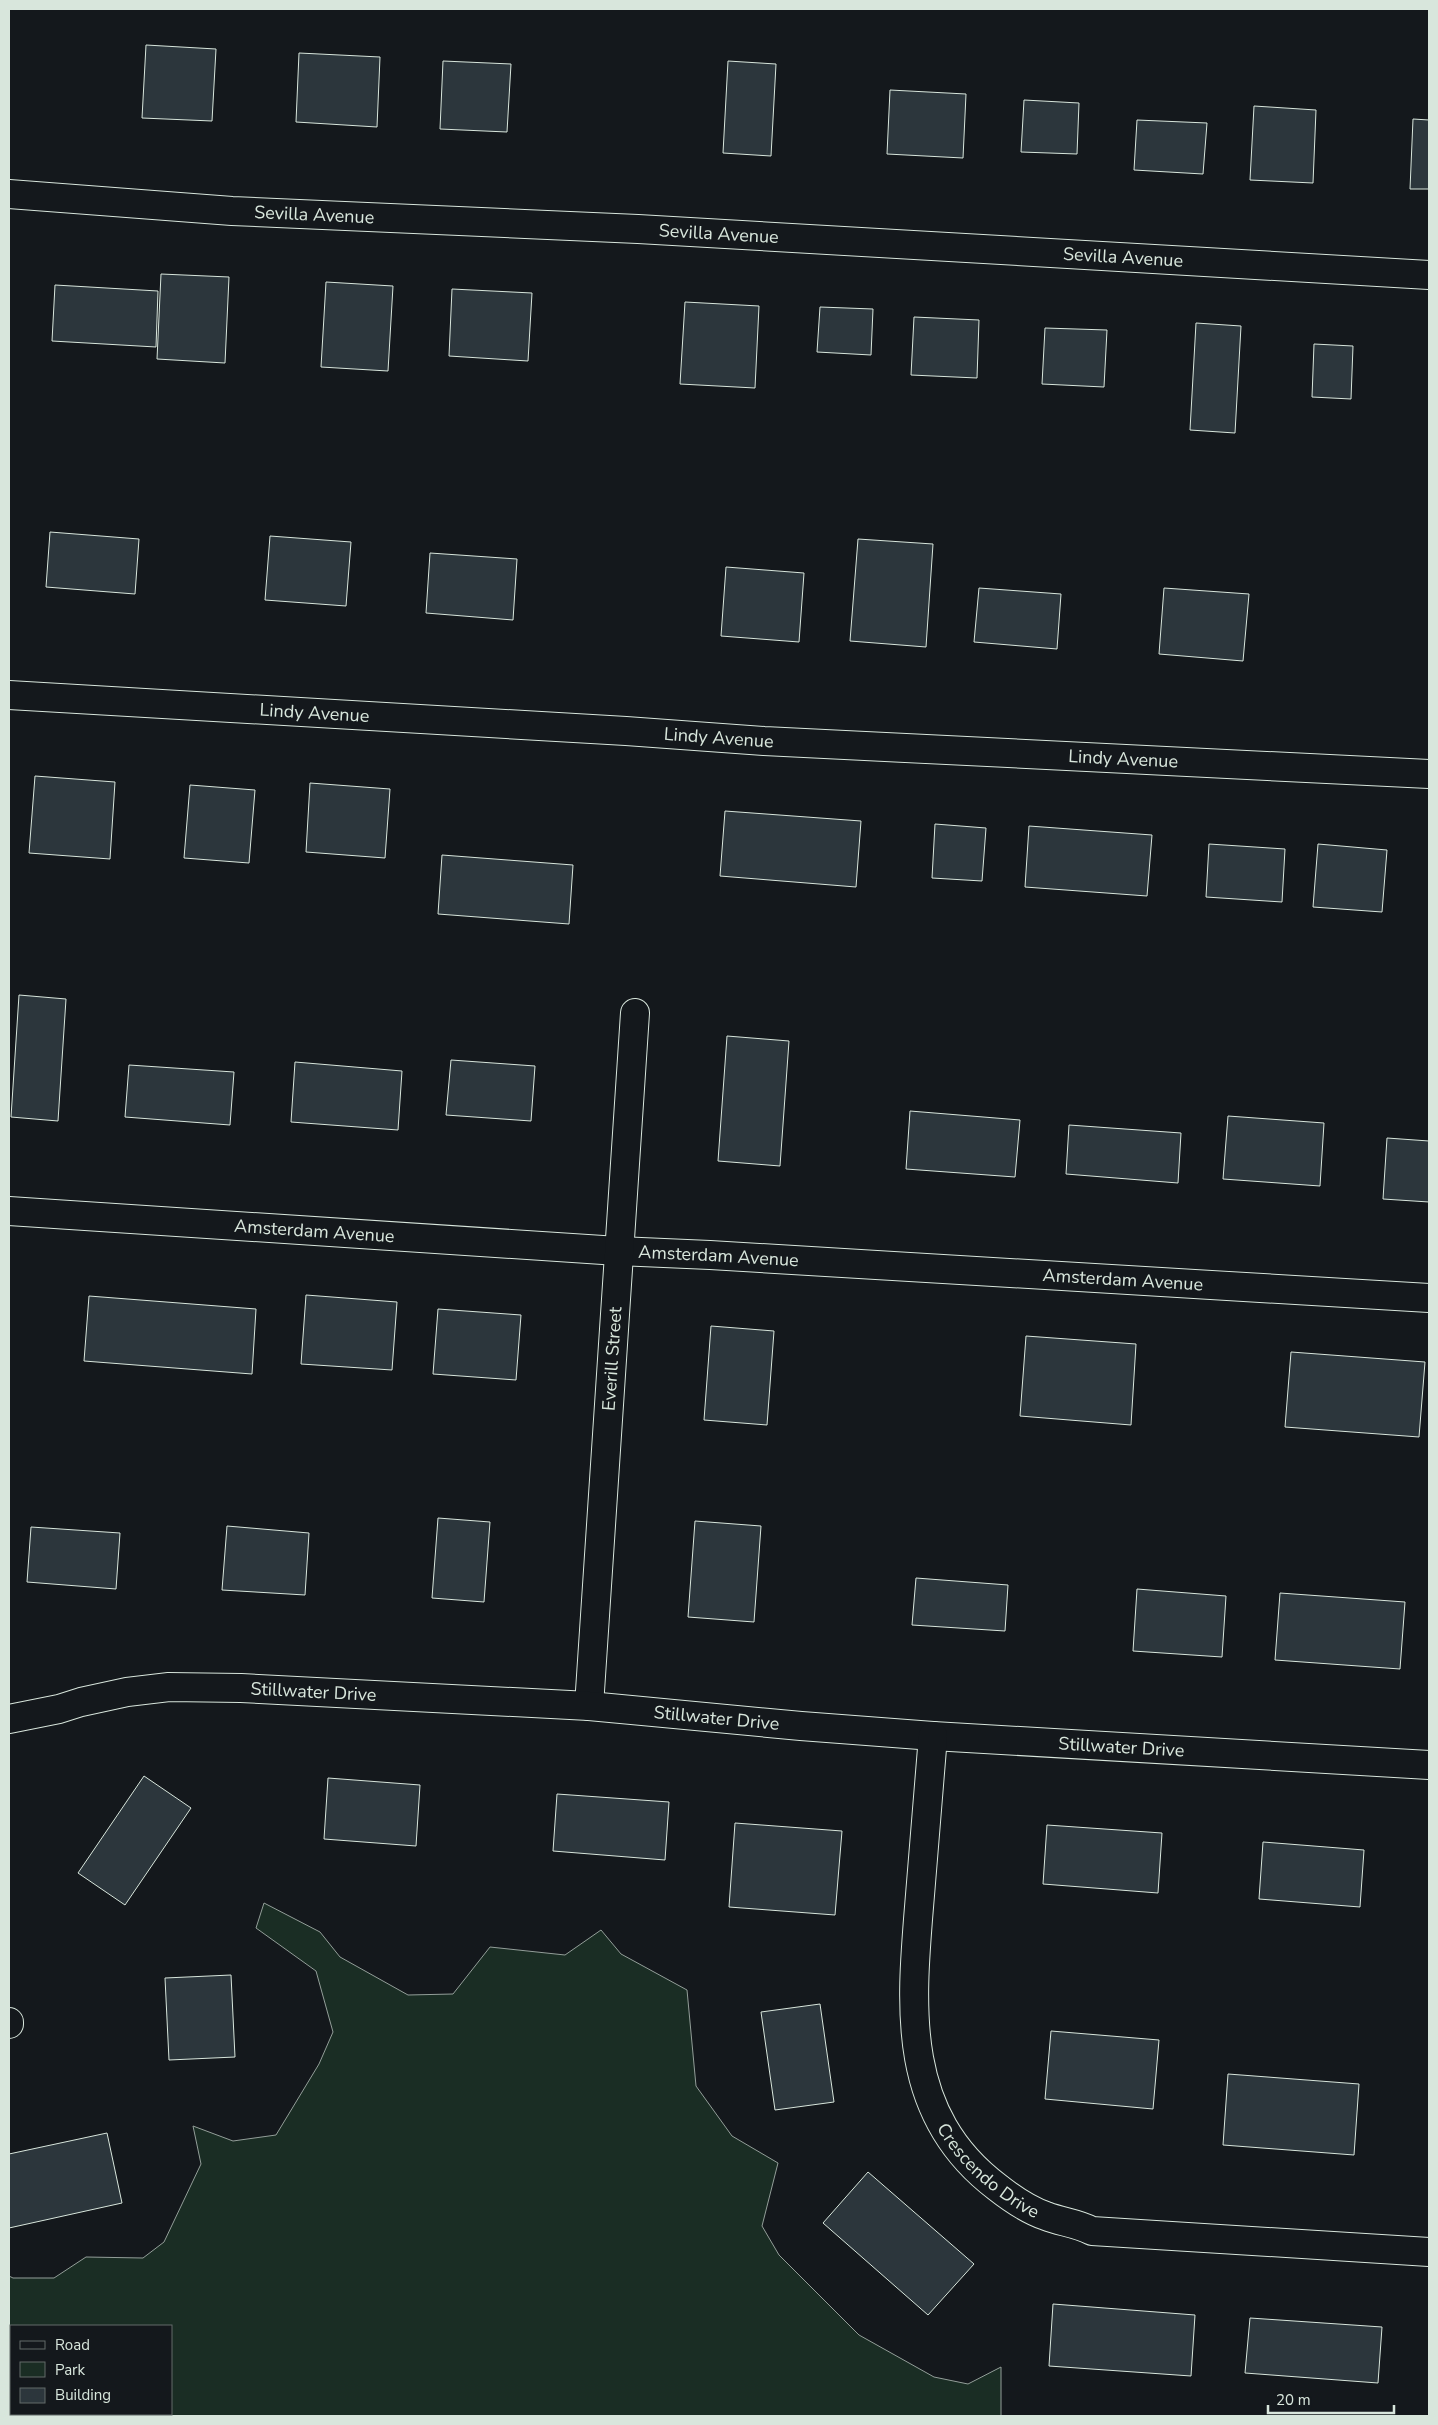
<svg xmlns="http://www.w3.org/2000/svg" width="1438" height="2425" viewBox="0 0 1438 2425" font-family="'Nunito Sans',sans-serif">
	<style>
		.green { fill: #1a2d24; stroke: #939e99; fill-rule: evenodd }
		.building { fill: #2c363c; stroke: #d8e6dc }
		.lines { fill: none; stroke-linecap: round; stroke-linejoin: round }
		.minor-casing { stroke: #d8e6dc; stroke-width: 30 }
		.minor { stroke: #14181c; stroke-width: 28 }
		.labels { text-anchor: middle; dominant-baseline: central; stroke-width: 4; stroke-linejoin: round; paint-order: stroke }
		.street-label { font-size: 18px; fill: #d8e6dc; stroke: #14181c }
	</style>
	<rect width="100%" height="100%" fill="#14181c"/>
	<path class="green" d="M 264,1903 L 320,1932 L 340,1957 L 408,1995 L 453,1994 L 490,1947 L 565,1955 L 601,1930 L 621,1954 L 687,1990 L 696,2086 L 732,2136 L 778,2163 L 762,2226 L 779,2255 L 859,2335 L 934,2377 L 968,2384 L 1001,2367 L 1001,2416 L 9,2416 L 9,2276 L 13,2278 L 54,2278 L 86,2257 L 143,2258 L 164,2242 L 201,2164 L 193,2126 L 233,2141 L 276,2135 L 319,2064 L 333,2032 L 316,1971 L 256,1928 ZM 11,2326 L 171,2326 L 171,2414 L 11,2414 Z"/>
	<path class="building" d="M 146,45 L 216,49 L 212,121 L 142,118 Z
		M 299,53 L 380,57 L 377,127 L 296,122 Z
		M 443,61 L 511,64 L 507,132 L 440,129 Z
		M 728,61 L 776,64 L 771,156 L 723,153 Z
		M 890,90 L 966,94 L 963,158 L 887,154 Z
		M 1024,100 L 1079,103 L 1077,154 L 1021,152 Z
		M 1254,106 L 1316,110 L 1313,183 L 1250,180 Z
		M 1413,119 L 1429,120 L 1429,189 L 1410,189 Z
		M 1137,120 L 1207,123 L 1203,174 L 1134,170 Z
		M 161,274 L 229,277 L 225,363 L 157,359 Z
		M 326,282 L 393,286 L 388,371 L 321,367 Z
		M 55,285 L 158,291 L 156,347 L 52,341 Z
		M 452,289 L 532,293 L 528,361 L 449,356 Z
		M 685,302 L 759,306 L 755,388 L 680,384 Z
		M 820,307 L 873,309 L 871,355 L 817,352 Z
		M 914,317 L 979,320 L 977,378 L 911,375 Z
		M 1196,323 L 1241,326 L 1235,433 L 1190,430 Z
		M 1045,328 L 1107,330 L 1104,387 L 1042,384 Z
		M 1314,344 L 1353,346 L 1351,399 L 1312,397 Z
		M 50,532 L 139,539 L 135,594 L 46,587 Z
		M 270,536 L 351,542 L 346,606 L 265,600 Z
		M 858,539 L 933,544 L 926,647 L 850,641 Z
		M 430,553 L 517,559 L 513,620 L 426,613 Z
		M 726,567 L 804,573 L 799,642 L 721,636 Z
		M 979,588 L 1061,594 L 1057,649 L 974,642 Z
		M 1164,588 L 1249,594 L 1243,661 L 1159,654 Z
		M 35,776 L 115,782 L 110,859 L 29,853 Z
		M 310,783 L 390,789 L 385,858 L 306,852 Z
		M 190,785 L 255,790 L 249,863 L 184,858 Z
		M 725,811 L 861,821 L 856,887 L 720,876 Z
		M 935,824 L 986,828 L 982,881 L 932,878 Z
		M 1029,826 L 1152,835 L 1147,896 L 1025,887 Z
		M 1209,844 L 1285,849 L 1282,902 L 1206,897 Z
		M 1318,844 L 1387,850 L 1382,912 L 1313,907 Z
		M 442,855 L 573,865 L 569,924 L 438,914 Z
		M 19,995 L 66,999 L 58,1121 L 11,1117 Z
		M 727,1036 L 789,1041 L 780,1166 L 718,1161 Z
		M 451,1060 L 535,1066 L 531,1121 L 446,1115 Z
		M 295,1062 L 402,1071 L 398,1130 L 291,1122 Z
		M 129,1065 L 234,1072 L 230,1125 L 125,1117 Z
		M 910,1111 L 1020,1120 L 1015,1177 L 906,1169 Z
		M 1228,1116 L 1324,1123 L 1320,1186 L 1223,1179 Z
		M 1069,1125 L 1181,1133 L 1178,1183 L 1066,1174 Z
		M 1387,1138 L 1429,1141 L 1429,1202 L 1383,1199 Z
		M 306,1295 L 397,1302 L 392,1370 L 301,1364 Z
		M 89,1296 L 256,1309 L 252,1374 L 84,1361 Z
		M 438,1309 L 521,1315 L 516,1380 L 433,1374 Z
		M 711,1326 L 774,1331 L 767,1425 L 704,1420 Z
		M 1026,1336 L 1136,1344 L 1131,1425 L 1020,1416 Z
		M 1291,1352 L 1425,1362 L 1419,1437 L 1285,1427 Z
		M 438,1518 L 490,1522 L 484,1602 L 432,1598 Z
		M 695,1521 L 761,1526 L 754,1622 L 688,1617 Z
		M 227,1526 L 309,1533 L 305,1595 L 222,1590 Z
		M 31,1527 L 120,1533 L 116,1589 L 27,1582 Z
		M 916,1578 L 1008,1585 L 1005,1631 L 912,1625 Z
		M 1137,1589 L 1226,1596 L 1222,1657 L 1133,1651 Z
		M 1280,1593 L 1405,1602 L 1400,1669 L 1275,1660 Z
		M 144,1776 L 191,1808 L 125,1905 L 78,1873 Z
		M 328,1778 L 420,1785 L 416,1846 L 324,1839 Z
		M 557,1794 L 669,1802 L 665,1860 L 553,1851 Z
		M 735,1823 L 842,1831 L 835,1915 L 729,1907 Z
		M 1047,1825 L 1162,1833 L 1158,1893 L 1043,1884 Z
		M 1263,1842 L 1364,1850 L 1360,1907 L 1259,1899 Z
		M 231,1975 L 235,2057 L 169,2060 L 165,1978 Z
		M 820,2004 L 834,2102 L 775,2110 L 761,2012 Z
		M 1051,2031 L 1159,2040 L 1153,2109 L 1045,2099 Z
		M 1228,2074 L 1359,2084 L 1354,2155 L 1223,2145 Z
		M 107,2133 L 122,2203 L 9,2228 L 9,2154 Z
		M 868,2172 L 974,2264 L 928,2315 L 823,2223 Z
		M 1053,2304 L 1195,2315 L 1191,2376 L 1049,2366 Z
		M 1250,2318 L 1382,2327 L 1378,2383 L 1245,2373 Z"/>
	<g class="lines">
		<defs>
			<g id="minor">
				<path id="s1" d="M 9,194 L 232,211 L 638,229 L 1429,275"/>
				<path id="s2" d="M 9,695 L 626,731 L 764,741 L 1429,774"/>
				<path id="s3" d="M 9,1211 L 618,1251 L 710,1255 L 1429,1298"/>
				<path id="s4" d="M 589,1706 L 635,1013"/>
				<path id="s5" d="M 9,1719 L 59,1709 L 81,1702 L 127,1692 L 169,1687 L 241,1688 L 589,1706 L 801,1726 L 933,1736 L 1429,1765"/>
				<path id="s6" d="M 933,1736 C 929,1789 924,1842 920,1895 C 911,2004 899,2113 997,2187 C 1011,2198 1028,2210 1046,2216 C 1061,2222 1077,2223 1092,2231 L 1429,2252"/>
				<path d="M 9,2022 L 9,2024"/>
			</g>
		</defs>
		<use href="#minor" class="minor-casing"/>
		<use href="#minor" class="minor"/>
	</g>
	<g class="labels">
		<g class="street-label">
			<text stroke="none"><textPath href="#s1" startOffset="306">Sevilla Avenue</textPath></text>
			<text stroke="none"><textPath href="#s1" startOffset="711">Sevilla Avenue</textPath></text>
			<text stroke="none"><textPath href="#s1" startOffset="1116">Sevilla Avenue</textPath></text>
			<text stroke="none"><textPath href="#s2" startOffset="306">Lindy Avenue</textPath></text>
			<text stroke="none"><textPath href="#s2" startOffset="711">Lindy Avenue</textPath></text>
			<text stroke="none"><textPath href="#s2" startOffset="1116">Lindy Avenue</textPath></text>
			<text stroke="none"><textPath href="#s3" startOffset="306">Amsterdam Avenue</textPath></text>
			<text stroke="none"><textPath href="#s3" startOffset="711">Amsterdam Avenue</textPath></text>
			<text stroke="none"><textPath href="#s3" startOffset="1116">Amsterdam Avenue</textPath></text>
			<text stroke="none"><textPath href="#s4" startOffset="348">Everill Street</textPath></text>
			<text stroke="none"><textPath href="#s5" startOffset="308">Stillwater Drive</textPath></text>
			<text stroke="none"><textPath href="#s5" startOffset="712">Stillwater Drive</textPath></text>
			<text stroke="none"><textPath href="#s5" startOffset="1118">Stillwater Drive</textPath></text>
			<text stroke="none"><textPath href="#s6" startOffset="460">Crescendo Drive</textPath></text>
		</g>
	</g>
	<rect width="1438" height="2425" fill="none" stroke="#d8e6dc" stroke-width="20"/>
	<rect x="10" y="2325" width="162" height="90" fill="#14181c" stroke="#626a69"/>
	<rect x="20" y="2341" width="25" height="8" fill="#14181c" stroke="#626a69"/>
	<text x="55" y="2350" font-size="15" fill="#d8e6dc">Road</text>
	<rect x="20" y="2362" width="25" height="15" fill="#1a2d24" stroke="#626a69"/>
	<text x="55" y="2375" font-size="15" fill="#d8e6dc">Park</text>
	<rect x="20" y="2388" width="25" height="15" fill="#2c363c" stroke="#626a69"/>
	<text x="55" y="2400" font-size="15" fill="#d8e6dc">Building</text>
	<path d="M1268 2405v8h126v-8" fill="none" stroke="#d8e6dc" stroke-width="2.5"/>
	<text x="1276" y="2405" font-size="15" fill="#d8e6dc" stroke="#14181c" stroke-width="4" paint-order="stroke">20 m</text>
</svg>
